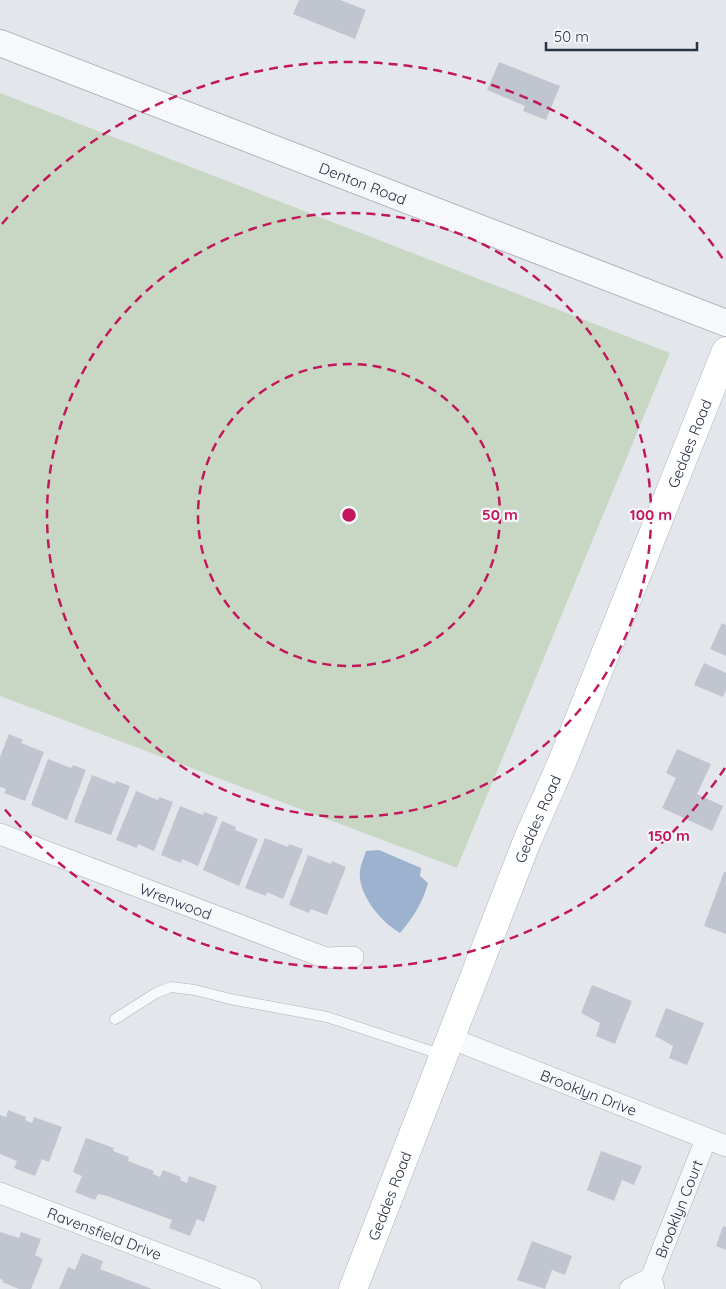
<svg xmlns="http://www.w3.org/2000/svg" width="726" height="1289" viewBox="0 0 726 1289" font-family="Quicksand,sans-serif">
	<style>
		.green { fill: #c8d7c4 }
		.water { fill: #9cb2ce }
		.building { fill: #c0c5d0 }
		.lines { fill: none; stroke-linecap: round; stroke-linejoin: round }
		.service-casing { stroke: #abb1ba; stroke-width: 11 }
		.minor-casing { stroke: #abb1ba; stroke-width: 22 }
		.tertiary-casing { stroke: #abb1ba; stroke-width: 28 }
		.secondary-casing { stroke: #abb1ba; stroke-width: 29 }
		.service { stroke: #f7f8fa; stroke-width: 10 }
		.minor { stroke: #f7f8fa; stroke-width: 21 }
		.tertiary { stroke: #f7f8fa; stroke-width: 26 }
		.secondary { stroke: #fff; stroke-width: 28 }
		.ring { fill: none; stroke: #c2185b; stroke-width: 2.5; stroke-dasharray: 9 6 }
		.labels { text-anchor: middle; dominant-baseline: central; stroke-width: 4.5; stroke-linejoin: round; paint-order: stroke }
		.street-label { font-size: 15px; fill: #293346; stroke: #f4f6f9 }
		.centre { fill: #c2185b; stroke: #f4f6f9; stroke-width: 2.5 }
		.ring-label { font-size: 15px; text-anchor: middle; font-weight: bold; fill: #c2185b; stroke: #f4f6f9; stroke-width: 4.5; stroke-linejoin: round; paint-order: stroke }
	</style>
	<rect width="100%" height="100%" fill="#e3e7ec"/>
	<path class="green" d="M 0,93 L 670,353 L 457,868 L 0,696 Z"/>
	<path class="water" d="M 379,850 L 421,868 L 420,876 L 428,883 C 423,902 413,918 400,933 C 381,922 357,894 360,870 C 361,864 364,857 366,851 Z"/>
	<path class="building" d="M 299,0 L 340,0 L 366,10 L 355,39 L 293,14 Z
		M 499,62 L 560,86 L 546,120 L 523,111 L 525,106 L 487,90 Z
		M 722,623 L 726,625 L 726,656 L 710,649 Z
		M 704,663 L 726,673 L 726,690 L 723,697 L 694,685 Z
		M 9,734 L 23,740 L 21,743 L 44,752 L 25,801 L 4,793 L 6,789 L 0,787 L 0,757 Z
		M 677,749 L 711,764 L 697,794 L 723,806 L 712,831 L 662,808 L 676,778 L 666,773 Z
		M 48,759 L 71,768 L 73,765 L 86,770 L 67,820 L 31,805 Z
		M 92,775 L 115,784 L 116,781 L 130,786 L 111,835 L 74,822 Z
		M 136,791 L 158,800 L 159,797 L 173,802 L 154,851 L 138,844 L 137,848 L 116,840 Z
		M 180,806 L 203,815 L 204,812 L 218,817 L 198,866 L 182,859 L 181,863 L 161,855 Z
		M 222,821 L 236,827 L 235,830 L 258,839 L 239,886 L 203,870 Z
		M 265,838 L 288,847 L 289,844 L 303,849 L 283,899 L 267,892 L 266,896 L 245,888 Z
		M 308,855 L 331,864 L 332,861 L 346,867 L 327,915 L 311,909 L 309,913 L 289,905 Z
		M 724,872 L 726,872 L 726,934 L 704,926 Z
		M 592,985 L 632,1001 L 615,1044 L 596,1036 L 600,1023 L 581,1013 Z
		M 666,1008 L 704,1023 L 687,1065 L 669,1058 L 673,1046 L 655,1036 Z
		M 8,1110 L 26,1117 L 25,1120 L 32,1123 L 34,1117 L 62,1127 L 49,1162 L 42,1159 L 35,1176 L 14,1168 L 17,1161 L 0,1154 L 0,1115 L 6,1117 Z
		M 86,1138 L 114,1148 L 113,1151 L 129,1157 L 128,1161 L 154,1171 L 153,1174 L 160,1177 L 163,1170 L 181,1177 L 180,1180 L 187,1183 L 189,1176 L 217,1186 L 204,1222 L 197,1219 L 190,1236 L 169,1228 L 172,1220 L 107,1196 L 98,1194 L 95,1200 L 75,1192 L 82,1176 L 73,1172 Z
		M 601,1151 L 642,1166 L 634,1185 L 622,1180 L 614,1201 L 587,1190 Z
		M 723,1226 L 726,1227 L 726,1250 L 716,1246 Z
		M 0,1232 L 19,1238 L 21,1232 L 41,1239 L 35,1255 L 43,1259 L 31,1289 L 19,1289 L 2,1282 L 3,1280 L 0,1279 Z
		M 532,1241 L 572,1256 L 565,1275 L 552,1270 L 545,1289 L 517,1280 Z
		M 82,1253 L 103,1261 L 100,1269 L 152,1289 L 59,1289 L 68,1267 L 75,1270 Z"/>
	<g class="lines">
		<defs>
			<path id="service" d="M 115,1019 L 156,993 L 171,987 L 195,990 L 230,999 L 327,1017 L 443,1055"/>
			<g id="minor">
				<path id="s1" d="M 0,834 L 326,958 L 353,957"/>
				<path id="s2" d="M 450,1038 L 726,1146"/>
				<path id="s3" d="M 0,1193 L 251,1289"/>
				<path d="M 630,1289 L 651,1278"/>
				<path id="s4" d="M 654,1289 L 651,1278 L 706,1139"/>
			</g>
			<g id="tertiary">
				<path id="s5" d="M 0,43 L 726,323"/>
			</g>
			<g id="secondary">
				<path id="s6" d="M 353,1289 L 527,841 L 562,762 L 726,351"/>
			</g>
		</defs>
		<use href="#service" class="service-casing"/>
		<use href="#minor" class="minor-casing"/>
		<use href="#tertiary" class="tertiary-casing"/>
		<use href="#secondary" class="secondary-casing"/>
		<use href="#service" class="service"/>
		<use href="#minor" class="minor"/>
		<use href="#tertiary" class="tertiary"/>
		<use href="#secondary" class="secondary"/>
	</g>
	<g class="ring">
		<circle cx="349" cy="515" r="151"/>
		<circle cx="349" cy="515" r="302"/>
		<path d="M725 768A453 453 0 0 1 2 806M2 224A453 453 0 0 1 725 262"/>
	</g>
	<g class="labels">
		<g class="street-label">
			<text stroke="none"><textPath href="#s5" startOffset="389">Denton Road</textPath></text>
			<text stroke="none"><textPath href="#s6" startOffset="910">Geddes Road</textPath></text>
			<text stroke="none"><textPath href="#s6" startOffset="505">Geddes Road</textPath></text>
			<text stroke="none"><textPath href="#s1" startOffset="188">Wrenwood</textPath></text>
			<text stroke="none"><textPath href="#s2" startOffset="149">Brooklyn Drive</textPath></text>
			<text stroke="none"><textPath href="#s6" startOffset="100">Geddes Road</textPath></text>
			<text stroke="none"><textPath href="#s4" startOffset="86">Brooklyn Court</textPath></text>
			<text stroke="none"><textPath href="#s3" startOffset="112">Ravensfield Drive</textPath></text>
		</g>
	</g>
	<circle cx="349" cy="515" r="8" class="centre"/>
	<g class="ring-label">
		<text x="500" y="520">50 m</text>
		<text x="651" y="520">100 m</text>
		<text x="669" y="841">150 m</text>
	</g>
	<path d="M546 42v8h151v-8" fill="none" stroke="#293346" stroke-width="2.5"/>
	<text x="554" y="42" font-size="15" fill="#293346" stroke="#f4f6f9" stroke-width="4" paint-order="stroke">50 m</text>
</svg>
